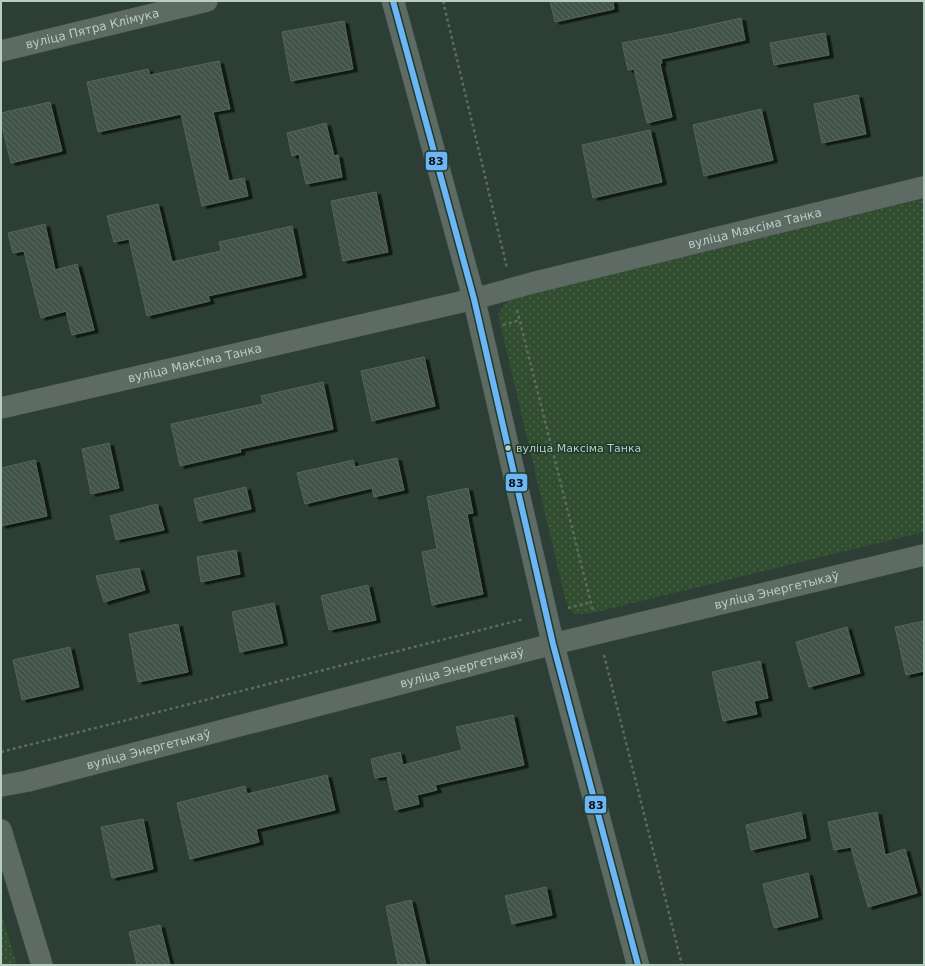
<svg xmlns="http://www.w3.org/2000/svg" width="925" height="966" viewBox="0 0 925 966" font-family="'DejaVu Sans',sans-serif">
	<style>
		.grass { fill: url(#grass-dots) }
		.building { fill: url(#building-back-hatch); stroke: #54655d; filter: url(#shadow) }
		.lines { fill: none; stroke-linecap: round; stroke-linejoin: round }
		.minor-casing { stroke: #4c5a53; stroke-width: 22 }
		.tertiary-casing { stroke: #4c5a53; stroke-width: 23 }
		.path { stroke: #5d6b62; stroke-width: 2.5; stroke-dasharray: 3 3; stroke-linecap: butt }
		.minor { stroke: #5e6b64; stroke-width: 21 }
		.tertiary { stroke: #5e6b64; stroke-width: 22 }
		.bus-1-casing { stroke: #1e3a2c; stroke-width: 9 }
		.bus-1 { stroke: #6db6f5; stroke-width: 6 }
		.bus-dot { fill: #b7cec3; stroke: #1e3a2c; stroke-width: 1.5 }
		.labels { text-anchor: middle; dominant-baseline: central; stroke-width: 3; stroke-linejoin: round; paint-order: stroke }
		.bus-label { font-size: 11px; fill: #b7cec3; stroke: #1e3a2c; text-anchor: start }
		.street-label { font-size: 12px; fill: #b7cec3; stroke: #1e3a2c }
		.line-badge { stroke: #1e3a2c; stroke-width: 1.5 }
		.pale-badge-label { font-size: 11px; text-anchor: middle; font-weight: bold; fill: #111 }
	</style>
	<defs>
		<pattern id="grass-dots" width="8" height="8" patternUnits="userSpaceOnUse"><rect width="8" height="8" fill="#314d30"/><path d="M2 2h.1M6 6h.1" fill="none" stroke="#4d654c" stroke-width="1.8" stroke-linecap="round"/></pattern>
		<pattern id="building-back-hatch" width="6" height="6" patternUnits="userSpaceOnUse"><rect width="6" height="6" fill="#43524a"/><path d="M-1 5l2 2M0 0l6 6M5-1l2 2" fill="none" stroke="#5c6a62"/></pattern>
		<filter id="shadow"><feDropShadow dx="4.5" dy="2.5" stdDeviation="0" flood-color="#0009"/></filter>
	</defs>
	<rect width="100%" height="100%" fill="#2c3e35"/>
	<path class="grass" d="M 924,198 L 924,532 L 592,613 L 574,614 L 566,602 L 498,315 L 505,304 L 518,296 Z
		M 1,912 L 17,965 L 1,965 Z"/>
	<path class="building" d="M 550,1 L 613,1 L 614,9 L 555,22 Z
		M 741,18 L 745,40 L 661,59 L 662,63 L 660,64 L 672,117 L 647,123 L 634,69 L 628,70 L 622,43 L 674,33 Z
		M 344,21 L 353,69 L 291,81 L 282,32 Z
		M 825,33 L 829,55 L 774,65 L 770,43 Z
		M 219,61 L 230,109 L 213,112 L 229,181 L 244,178 L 248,196 L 202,206 L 181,114 L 98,132 L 87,82 L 148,69 L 150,75 Z
		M 858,95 L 866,134 L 822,143 L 814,104 Z
		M 50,102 L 62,151 L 11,163 L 1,122 L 1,113 Z
		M 761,109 L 773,160 L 704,176 L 693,125 Z
		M 326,123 L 334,156 L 338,155 L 342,177 L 306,184 L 299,154 L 292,156 L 287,133 Z
		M 650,130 L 662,182 L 593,198 L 582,145 Z
		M 376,192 L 388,252 L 343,261 L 331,201 Z
		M 158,204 L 172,262 L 221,251 L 219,242 L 292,226 L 302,275 L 208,296 L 210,301 L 147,316 L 129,239 L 114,242 L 107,216 Z
		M 45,224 L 55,270 L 77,264 L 94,330 L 72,335 L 66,311 L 41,318 L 24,251 L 13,253 L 8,233 Z
		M 424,357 L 435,406 L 372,421 L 361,371 Z
		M 323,382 L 333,429 L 240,449 L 241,452 L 180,466 L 171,424 L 263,404 L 261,396 Z
		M 109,443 L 119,488 L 91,494 L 82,449 Z
		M 397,458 L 404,490 L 374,497 L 372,488 L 305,504 L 297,473 L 353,460 L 355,467 Z
		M 35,460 L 47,516 L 1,526 L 1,468 Z
		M 246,487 L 251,509 L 199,521 L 194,499 Z
		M 468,488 L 473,513 L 467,514 L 483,594 L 432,605 L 422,552 L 437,549 L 427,497 Z
		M 157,504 L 164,530 L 116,540 L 110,516 Z
		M 236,550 L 240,574 L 201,582 L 197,557 Z
		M 139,568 L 145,590 L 104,602 L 96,576 Z
		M 368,585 L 376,620 L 329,630 L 321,596 Z
		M 274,603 L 283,643 L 240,652 L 232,612 Z
		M 924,621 L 924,671 L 906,675 L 895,627 Z
		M 178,624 L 188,672 L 138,682 L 129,634 Z
		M 847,627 L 860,673 L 809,687 L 796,642 Z
		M 70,647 L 79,687 L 22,700 L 13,660 Z
		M 760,661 L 768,698 L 754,701 L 757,714 L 723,721 L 712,672 Z
		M 513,715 L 524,765 L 435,785 L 437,790 L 417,795 L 419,804 L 395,810 L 387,776 L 375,778 L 371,759 L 400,752 L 403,765 L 462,750 L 456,727 Z
		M 327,775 L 335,810 L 256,829 L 259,842 L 190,859 L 177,803 L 245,786 L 247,794 Z
		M 801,812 L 806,838 L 751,850 L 746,825 Z
		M 877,812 L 885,855 L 905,849 L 917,893 L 868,907 L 851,847 L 834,850 L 828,822 Z
		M 143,819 L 153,869 L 112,878 L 101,827 Z
		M 808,873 L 818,917 L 774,928 L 763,884 Z
		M 546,887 L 552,915 L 512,924 L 505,896 Z
		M 411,900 L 426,965 L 398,965 L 386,906 Z
		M 160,925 L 170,965 L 137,965 L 129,932 Z"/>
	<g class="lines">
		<defs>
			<g id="minor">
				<path id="s1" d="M 1,51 L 207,1"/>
				<path id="s2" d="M 1,408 L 474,299 L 532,283 L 924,187"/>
				<path id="s3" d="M 1,786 L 28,781 L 553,644 L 924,555"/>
				<path d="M 1,830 L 42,965"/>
			</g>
			<path id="tertiary" d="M 393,1 L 474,299 L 553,644 L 638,965"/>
		</defs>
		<use href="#minor" class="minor-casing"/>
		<use href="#tertiary" class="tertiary-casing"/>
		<path class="path" d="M 443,1 L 507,268
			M 517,310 L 593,611
			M 503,325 L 520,320
			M 568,608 L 591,602
			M 604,655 L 682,965
			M 1,752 L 524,619"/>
		<use href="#minor" class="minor"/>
		<use href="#tertiary" class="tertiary"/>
		<defs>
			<path id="bus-1" d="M 393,1 L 474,299 L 553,644 L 638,965"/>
		</defs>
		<use href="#bus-1" class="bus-1-casing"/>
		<use href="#bus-1" class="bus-1"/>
	</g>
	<circle class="bus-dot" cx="508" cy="448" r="3.5"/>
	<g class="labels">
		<g class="bus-label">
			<text x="516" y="448">вуліца Максіма Танка</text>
		</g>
		<g class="street-label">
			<text stroke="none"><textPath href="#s1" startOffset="94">вуліца Пятра Клімука</textPath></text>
			<text stroke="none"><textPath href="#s2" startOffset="775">вуліца Максіма Танка</textPath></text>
			<text stroke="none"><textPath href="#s2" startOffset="199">вуліца Максіма Танка</textPath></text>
			<text stroke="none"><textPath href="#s3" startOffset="800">вуліца Энергетыкаў</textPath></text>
			<text stroke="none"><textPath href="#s3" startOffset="476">вуліца Энергетыкаў</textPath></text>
			<text stroke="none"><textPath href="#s3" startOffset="152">вуліца Энергетыкаў</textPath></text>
		</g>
	</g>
	<g class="line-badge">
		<rect x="425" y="151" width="23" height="20" rx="4" fill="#6db6f5"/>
		<rect x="505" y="473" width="23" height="19" rx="4" fill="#6db6f5"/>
		<rect x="584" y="795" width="23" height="19" rx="4" fill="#6db6f5"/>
	</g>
	<g class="pale-badge-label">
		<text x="436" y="165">83</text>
		<text x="516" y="487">83</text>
		<text x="596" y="809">83</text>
	</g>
	<rect width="925" height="966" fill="none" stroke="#b7cec3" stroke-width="4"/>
</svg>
